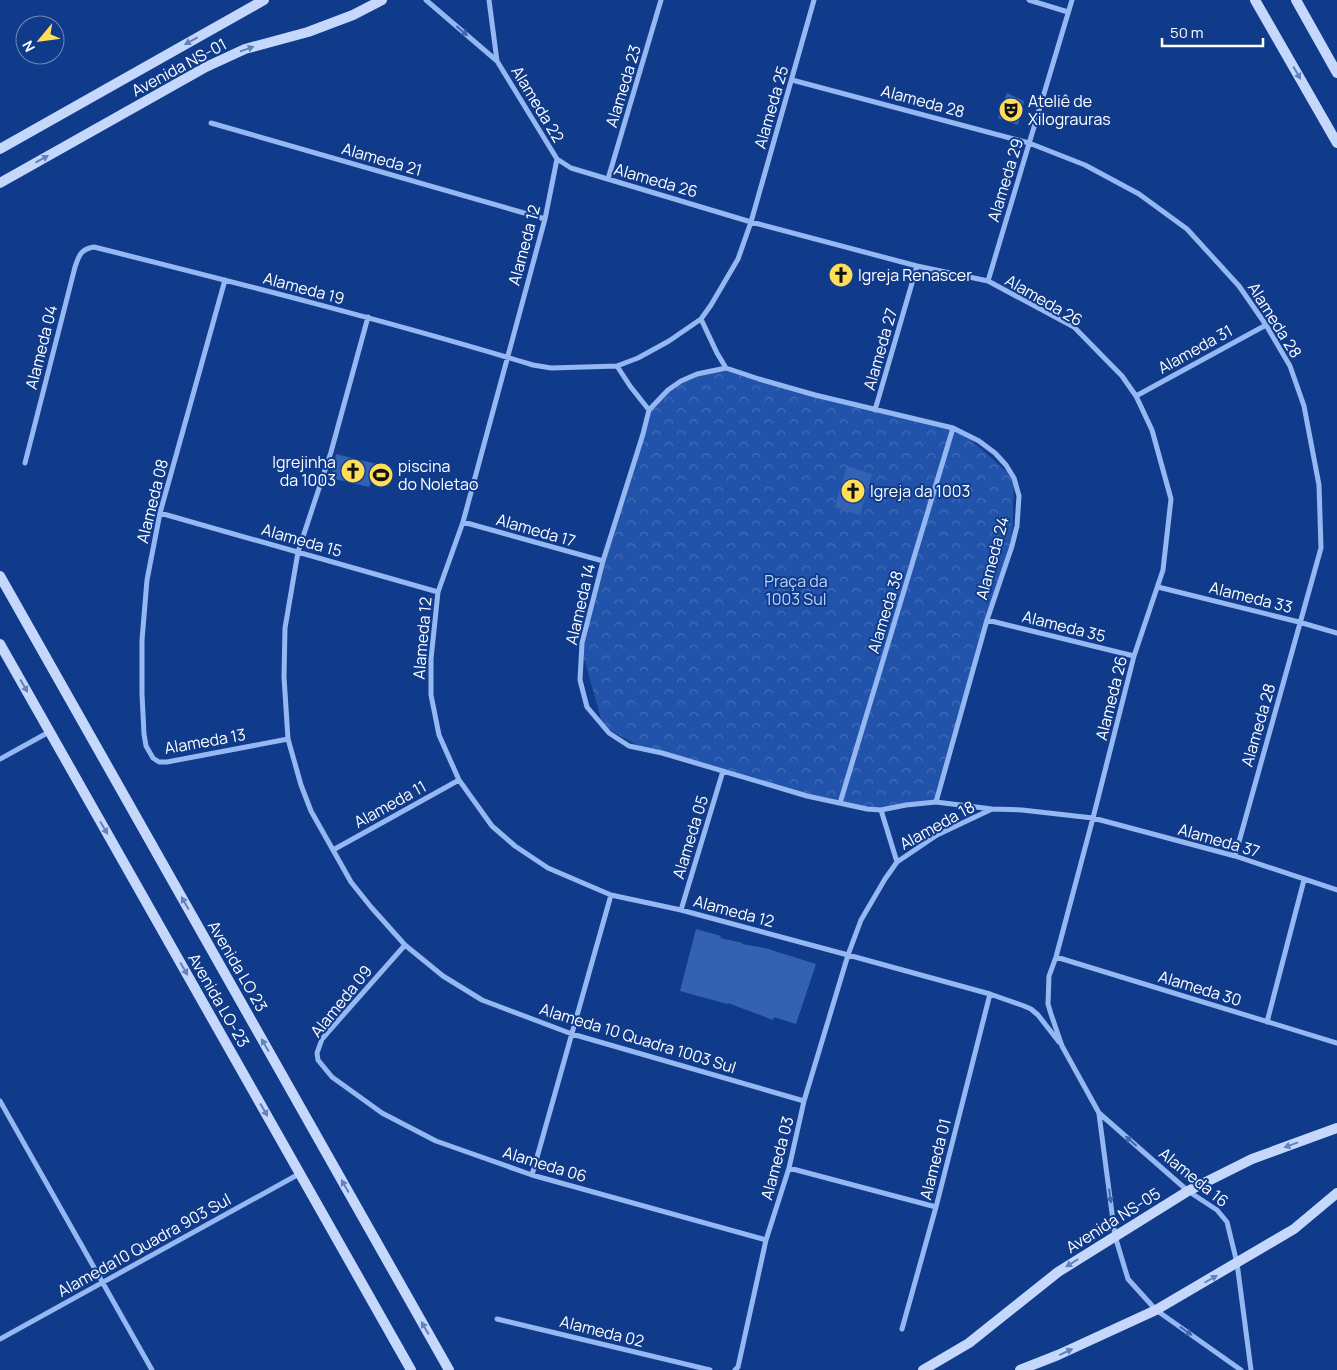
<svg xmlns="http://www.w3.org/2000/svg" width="1337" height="1370" viewBox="0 0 1337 1370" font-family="Manrope,sans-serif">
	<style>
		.park { fill: url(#park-crowns) }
		.water { fill: url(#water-ripples); stroke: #87b1f6 }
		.building { fill: #3462b3 }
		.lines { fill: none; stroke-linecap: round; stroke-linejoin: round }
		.street { stroke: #96b8f2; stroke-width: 5 }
		.secondary { stroke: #c5d8fc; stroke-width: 10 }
		.oneway { fill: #3f67af }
		.oneway2 { fill: #6182be }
		.labels { text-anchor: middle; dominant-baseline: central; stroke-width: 4; stroke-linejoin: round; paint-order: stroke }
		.street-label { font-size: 16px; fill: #fff; stroke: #103b8b }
		.poi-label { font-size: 16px; fill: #fff; stroke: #103b8b; text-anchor: start }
		.park-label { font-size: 16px; fill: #bdd5fd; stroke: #103b8b }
	</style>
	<defs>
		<pattern id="park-crowns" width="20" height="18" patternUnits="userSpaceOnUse" patternTransform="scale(1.25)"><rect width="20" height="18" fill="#2253aa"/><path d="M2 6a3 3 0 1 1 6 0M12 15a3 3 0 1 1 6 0" fill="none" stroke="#436db7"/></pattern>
		<pattern id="water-ripples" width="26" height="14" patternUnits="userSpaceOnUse" patternTransform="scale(1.25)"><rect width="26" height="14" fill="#254581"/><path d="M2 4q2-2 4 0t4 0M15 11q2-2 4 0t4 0" fill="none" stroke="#466194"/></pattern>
	</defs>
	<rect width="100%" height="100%" fill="#103b8b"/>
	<path class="park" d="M 726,368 L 963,433 L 1014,478 L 1012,546 L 987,621 L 936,802 L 881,810 L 807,796 L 644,749 L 603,726 L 580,644 L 650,409 L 681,381 Z"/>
	<path class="water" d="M 376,468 L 390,471 L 385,482 L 372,480 Z"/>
	<path class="building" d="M 1007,93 L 1024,101 L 1018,125 L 998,118 Z
		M 336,454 L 377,464 L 369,487 L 331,478 Z
		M 847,466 L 872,474 L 860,515 L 835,507 Z
		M 696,929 L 721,936 L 720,938 L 743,943 L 742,944 L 765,948 L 816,964 L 796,1024 L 774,1017 L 773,1020 L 728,1003 L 727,1004 L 680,991 Z"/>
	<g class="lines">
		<path class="street" d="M 426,0 L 497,61 L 557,159 L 571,168 L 751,222 L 917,266 L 988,281 L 1074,327 L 1122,376 L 1136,396 L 1152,430 L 1171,499 L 1163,570 L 1134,656 L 1093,818 L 1056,957 L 1049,976 L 1048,1004 L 1051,1014 L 1062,1046 L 1099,1113 L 1188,1191 L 1217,1210 L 1227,1222 L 1237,1263 L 1251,1370
			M 489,0 L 497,61
			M 1029,0 L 1068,12
			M 792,80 L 1029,143 L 1085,165 L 1139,194 L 1187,229 L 1239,286 L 1266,325 L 1290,366 L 1304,406 L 1319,485 L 1321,548 L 1235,856
			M 211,123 L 545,219
			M 557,159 L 545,219 L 463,522 L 438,592 L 431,659 L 431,695 L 439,735 L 459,780 L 492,826 L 515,846 L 548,868 L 611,895 L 681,910 L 848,955 L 990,994 L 1024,1006 L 1031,1009 L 1038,1015 L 1059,1042
			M 608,179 L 661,0
			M 225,280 L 160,513 L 147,580 L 142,640 L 142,694 L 144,734 L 146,746 L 153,758 L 159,762 L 167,762 L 288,739
			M 988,281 L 1072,0
			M 368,317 L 331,452 L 298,552 L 285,628 L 284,677 L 288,739 L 301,785 L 311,811 L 333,850 L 351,882 L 371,907 L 405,945 L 443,976 L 482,1000 L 572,1034 L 804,1101
			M 701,319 L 717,353 L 726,368
			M 617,366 L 630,386 L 649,410
			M 1136,396 L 1266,325
			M 875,410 L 917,266
			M 25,463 L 75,267 C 79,255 81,249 94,247 C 241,284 388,321 533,365 L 551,368 L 617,366 L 638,358 L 669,341 L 701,319 L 711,305 L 738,259 L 751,222 L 814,0
			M 160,513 L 438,592
			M 463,522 L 603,561
			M 1158,587 L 1299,622 L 1337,633
			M 987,620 L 1134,656
			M 0,759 L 49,732
			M 936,802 L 987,620 L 1012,546 L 1017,526 L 1019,496 L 1014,478 L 1006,465 L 995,453 L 979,441 L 953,428 L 815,395 L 759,379 L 726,368 L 697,374 L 681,381 L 668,390 L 649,410 L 643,434 L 603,561 L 582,643 L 580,680 L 587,707 L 609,733 L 629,746 L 662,753 L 807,796 L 867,809 L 881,810 L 906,805 L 936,802 L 992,809
			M 840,803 L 953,428
			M 881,810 L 897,862
			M 333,850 L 459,780
			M 681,910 L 723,771
			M 405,945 L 322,1039 L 317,1053 L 318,1060 L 332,1077 L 382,1113 L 436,1141 L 532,1175 L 766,1240
			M 1056,957 L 1337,1043
			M 1267,1022 L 1304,880
			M 0,1101 L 152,1370
			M 1099,1114 L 1115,1236 L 1128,1279 L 1156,1310 L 1241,1370
			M 789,1168 L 936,1207
			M 532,1175 L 611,895
			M 497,1319 L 710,1370
			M 902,1329 L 936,1207 L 990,994
			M 0,1339 L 299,1174
			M 735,1370 L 738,1367 L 766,1240 L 789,1168 L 804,1101 L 848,955 L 861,920 L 885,879 L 897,862 L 937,835 L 992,809 L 1022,810 L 1093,818 L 1235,856 L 1337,890"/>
		<path class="secondary" d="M 1255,0 L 1337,143
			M 1296,0 L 1337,73
			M 0,149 L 264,0
			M 0,183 L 206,67 L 245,49 L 308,32 L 353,15 L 382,0
			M 0,576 L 449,1370
			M 0,644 L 411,1370
			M 923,1370 L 969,1343 L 1058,1272 L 1188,1191 L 1252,1159 L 1337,1128
			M 1020,1370 L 1058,1355 L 1156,1310 L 1294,1229 L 1337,1193"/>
	</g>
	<defs><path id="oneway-solid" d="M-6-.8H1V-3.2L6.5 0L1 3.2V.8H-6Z" transform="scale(1.25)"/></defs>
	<g class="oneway">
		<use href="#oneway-solid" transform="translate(462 31) rotate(41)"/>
		<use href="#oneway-solid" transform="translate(1131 1141) rotate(-139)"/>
		<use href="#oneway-solid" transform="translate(1110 1196) rotate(82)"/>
		<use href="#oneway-solid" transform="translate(1186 1331) rotate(36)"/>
	</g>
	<g class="oneway2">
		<use href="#oneway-solid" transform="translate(191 41) rotate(151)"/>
		<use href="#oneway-solid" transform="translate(247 49) rotate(-19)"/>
		<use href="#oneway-solid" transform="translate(1297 73) rotate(60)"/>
		<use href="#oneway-solid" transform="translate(42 159) rotate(-29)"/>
		<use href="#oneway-solid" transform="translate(24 686) rotate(60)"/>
		<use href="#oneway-solid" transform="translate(104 828) rotate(60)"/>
		<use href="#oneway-solid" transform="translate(185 903) rotate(-120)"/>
		<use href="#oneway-solid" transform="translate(184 969) rotate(60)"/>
		<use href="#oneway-solid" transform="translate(265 1045) rotate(-120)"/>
		<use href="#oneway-solid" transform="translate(264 1110) rotate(60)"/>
		<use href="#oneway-solid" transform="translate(1291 1145) rotate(160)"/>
		<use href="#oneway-solid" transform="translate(345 1186) rotate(-120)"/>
		<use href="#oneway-solid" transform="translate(1072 1263) rotate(148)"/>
		<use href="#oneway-solid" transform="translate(1211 1279) rotate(-30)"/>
		<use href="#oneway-solid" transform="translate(425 1328) rotate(-120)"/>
		<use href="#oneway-solid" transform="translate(1066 1352) rotate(-25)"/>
	</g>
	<defs>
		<symbol id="theatre-disc" viewBox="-11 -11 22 22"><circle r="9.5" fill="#ffdd57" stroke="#103b8b"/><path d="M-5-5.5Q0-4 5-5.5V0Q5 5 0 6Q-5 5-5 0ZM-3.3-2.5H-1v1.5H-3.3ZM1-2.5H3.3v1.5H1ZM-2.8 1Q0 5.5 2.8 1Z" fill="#111"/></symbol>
		<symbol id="church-disc" viewBox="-11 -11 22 22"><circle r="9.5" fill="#ffdd57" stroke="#103b8b"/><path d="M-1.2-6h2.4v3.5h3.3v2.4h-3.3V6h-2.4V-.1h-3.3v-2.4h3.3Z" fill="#111"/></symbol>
		<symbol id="stadium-disc" viewBox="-11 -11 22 22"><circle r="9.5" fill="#ffdd57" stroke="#103b8b"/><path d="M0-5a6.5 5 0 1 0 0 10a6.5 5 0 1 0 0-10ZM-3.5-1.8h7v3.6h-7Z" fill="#111"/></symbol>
	</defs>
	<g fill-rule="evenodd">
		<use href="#theatre-disc" x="997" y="96" width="28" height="28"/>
		<use href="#church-disc" x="827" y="261" width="28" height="28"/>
		<use href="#church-disc" x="339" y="457" width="28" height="28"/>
		<use href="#stadium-disc" x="367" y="461" width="28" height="28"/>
		<use href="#church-disc" x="839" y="477" width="28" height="28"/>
	</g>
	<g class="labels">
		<g class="street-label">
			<text transform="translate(179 67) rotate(-28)">Avenida NS-01</text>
			<text transform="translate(623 86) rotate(-73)">Alameda 23</text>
			<text transform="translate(923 101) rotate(15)">Alameda 28</text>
			<text transform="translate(538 104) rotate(59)">Alameda 22</text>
			<text transform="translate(771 107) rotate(-74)">Alameda 25</text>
			<text transform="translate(382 159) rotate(16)">Alameda 21</text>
			<text transform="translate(656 180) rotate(16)">Alameda 26</text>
			<text transform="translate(1005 180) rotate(-73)">Alameda 29</text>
			<text transform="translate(524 245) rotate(-75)">Alameda 12</text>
			<text transform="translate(304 288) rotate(15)">Alameda 19</text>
			<text transform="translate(1044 300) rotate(30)">Alameda 26</text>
			<text transform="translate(1275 320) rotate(58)">Alameda 28</text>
			<text transform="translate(41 347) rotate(-76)">Alameda 04</text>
			<text transform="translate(880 349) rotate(-74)">Alameda 27</text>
			<text transform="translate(1195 349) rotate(-29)">Alameda 31</text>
			<text transform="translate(152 501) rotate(-76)">Alameda 08</text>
			<text transform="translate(536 530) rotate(16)">Alameda 17</text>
			<text transform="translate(302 540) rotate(16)">Alameda 15</text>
			<text transform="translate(992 558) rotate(-75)">Alameda 24</text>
			<text transform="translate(1251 597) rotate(14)">Alameda 33</text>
			<text transform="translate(580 604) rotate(-77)">Alameda 14</text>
			<text transform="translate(885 612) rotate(-73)">Alameda 38</text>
			<text transform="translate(1064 626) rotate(14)">Alameda 35</text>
			<text transform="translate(422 638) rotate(-85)">Alameda 12</text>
			<text transform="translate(1111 698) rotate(-76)">Alameda 26</text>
			<text transform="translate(1258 725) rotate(-74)">Alameda 28</text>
			<text transform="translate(205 741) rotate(-10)">Alameda 13</text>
			<text transform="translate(390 804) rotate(-29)">Alameda 11</text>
			<text transform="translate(937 825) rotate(-29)">Alameda 18</text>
			<text transform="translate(690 837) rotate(-73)">Alameda 05</text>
			<text transform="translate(1219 840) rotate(16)">Alameda 37</text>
			<text transform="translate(734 911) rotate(15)">Alameda 12</text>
			<text transform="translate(238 966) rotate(60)">Avenida LO 23</text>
			<text transform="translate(1200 988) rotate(17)">Alameda 30</text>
			<text transform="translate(219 1000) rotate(60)">Avenida LO-23</text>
			<text transform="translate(341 1001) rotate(-51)">Alameda 09</text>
			<text transform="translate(638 1038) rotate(17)">Alameda 10 Quadra 1003 Sul</text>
			<text transform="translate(777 1158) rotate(-75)">Alameda 03</text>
			<text transform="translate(935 1159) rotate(-76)">Alameda 01</text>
			<text transform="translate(545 1164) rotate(17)">Alameda 06</text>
			<text transform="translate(1194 1177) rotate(39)">Alameda 16</text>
			<text transform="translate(1113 1220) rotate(-32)">Avenida NS-05</text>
			<text transform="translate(144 1245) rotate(-29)">Alameda10 Quadra 903 Sul</text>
			<text transform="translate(602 1331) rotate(14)">Alameda 02</text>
		</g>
		<g class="poi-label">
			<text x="1028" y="101">Ateliê de<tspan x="1028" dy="18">Xilograuras</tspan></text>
			<text x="858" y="275">Igreja Renascer</text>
			<text x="336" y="462" text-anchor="end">Igrejinha<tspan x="336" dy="18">da 1003</tspan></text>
			<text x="398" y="466">piscina<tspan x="398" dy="18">do Noletao</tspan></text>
			<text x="870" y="491">Igreja da 1003</text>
		</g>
		<g class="park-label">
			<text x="796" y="581">Praça da<tspan x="796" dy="18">1003 Sul</tspan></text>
		</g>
	</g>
	<g transform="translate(40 40) rotate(241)"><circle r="24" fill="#103b8b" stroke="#7089b9"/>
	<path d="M0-4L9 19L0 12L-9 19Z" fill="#ffdd57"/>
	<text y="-8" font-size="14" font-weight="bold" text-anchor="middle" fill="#ffffff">N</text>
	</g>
	<path d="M1162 38v8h101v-8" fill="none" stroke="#ffffff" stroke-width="2.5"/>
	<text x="1170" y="38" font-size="15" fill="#ffffff" stroke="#103b8b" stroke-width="4" paint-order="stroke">50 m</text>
</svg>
